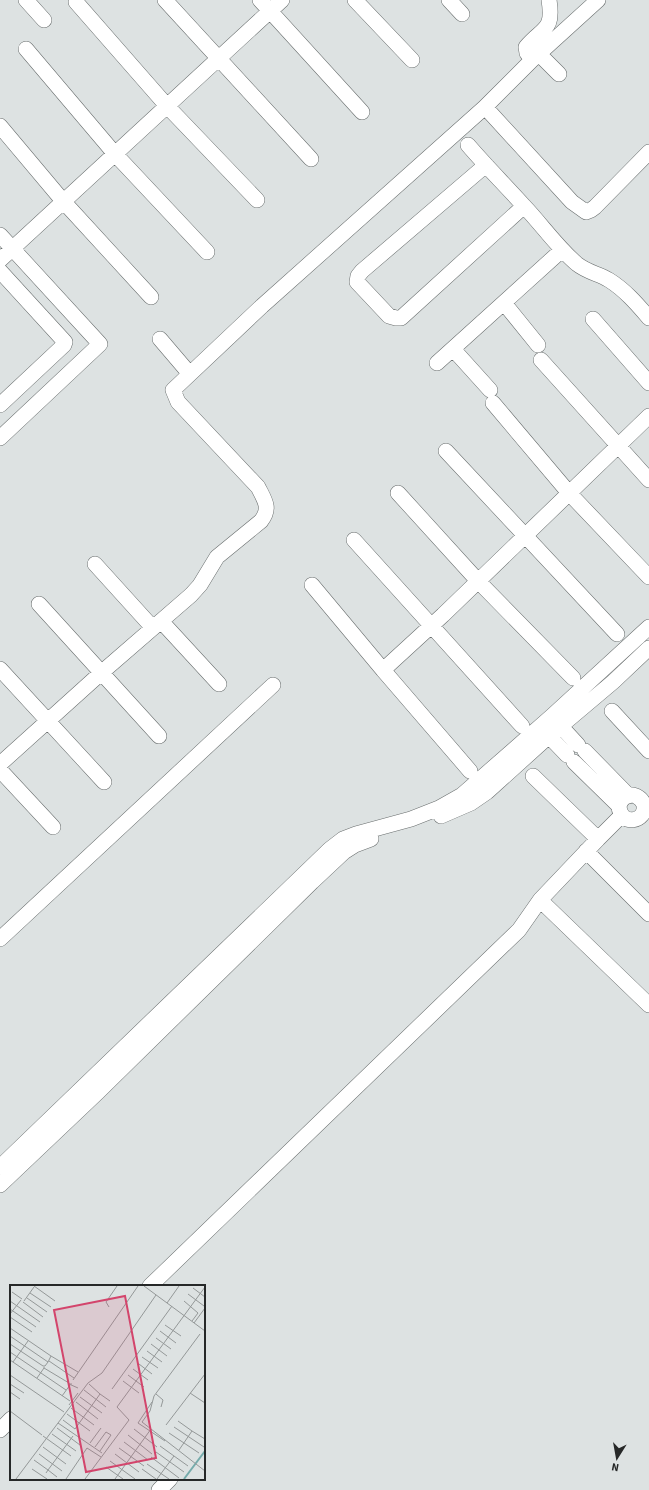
<svg xmlns="http://www.w3.org/2000/svg" width="649" height="1490" viewBox="0 0 649 1490" font-family="'Source Sans 3',sans-serif">
	<style>
		.lines { fill: none; stroke-linecap: round; stroke-linejoin: round }
		.minor-casing { stroke: #696e6e; stroke-width: 16 }
		.minor { stroke: #fff; stroke-width: 15 }
		.inset-river { fill: none; stroke: #75abab; stroke-width: 2 }
		.inset-road { fill: none; stroke: #949898; stroke-width: 1 }
		.view { fill: #d3456c; fill-opacity: 0.15; stroke: #d3456c; stroke-width: 2 }
		.inset-edge { fill: none; stroke: #262828; stroke-width: 2 }
	</style>
	<rect width="100%" height="100%" fill="#dde2e2"/>
	<g class="lines">
		<defs>
			<path id="minor" d="M 26,0 L 44,20
				M 165,0 L 311,159
				M 260,0 L 362,112
				M 355,0 L 412,60
				M 449,0 L 462,14
				M 76,2 L 167,106 L 257,200
				M 26,49 L 115,154 L 207,252
				M 539,54 L 559,74
				M 532,60 L 527,53 L 526,47 C 543,27 554,31 549,0
				M 485,107 L 572,202 L 586,212 L 591,210 L 595,207 L 649,152
				M 0,126 L 63,201 L 151,297
				M 468,145 C 486,166 505,185 524,206 C 542,225 557,247 577,264 C 587,272 599,274 609,280 C 625,290 637,304 649,318
				M 486,165 L 362,271 L 358,276 L 357,282 L 389,316 L 396,318 L 401,318 L 524,206
				M 0,235 L 100,344 L 0,438
				M 0,260 L 282,0
				M 0,271 L 65,342 L 64,345 L 0,405
				M 504,303 L 538,345
				M 593,319 L 649,383
				M 160,339 L 189,373
				M 453,349 L 490,390
				M 541,360 L 649,480
				M 437,363 L 562,250
				M 493,403 L 569,493 L 649,577
				M 446,451 L 617,634
				M 398,493 L 478,581 L 573,678
				M 354,540 L 522,726
				M 95,564 L 153,628
				M 312,585 L 383,670
				M 39,604 L 159,736
				M 161,621 L 219,684
				M 0,669 L 104,782
				M 612,711 L 649,751
				M 555,720 L 578,745
				M 543,730 L 567,755
				M 585,751 L 629,796
				M 574,762 L 619,806 C 620,827 647,822 644,805 C 643,801 640,798 636,796 C 628,793 621,798 619,806
				M 0,764 L 101,673 L 191,595 L 200,585 L 217,557 L 261,521 C 271,508 265,501 258,487 L 178,402 L 173,390 L 262,306 L 485,107 L 532,60 L 598,0
				M 0,770 L 53,827
				M 470,771 L 383,670 L 443,615 L 649,416
				M 533,776 L 598,839 L 622,815
				M 441,816 L 471,803 L 487,792 L 549,736 L 613,682 L 649,648
				M 586,851 L 649,914
				M 540,900 L 649,1005
				M 0,939 L 273,685
				M 0,1167 L 330,849 L 343,839 L 356,834 L 411,819 L 439,808 L 462,795 L 552,716 L 649,627
				M 0,1185 L 98,1092 L 312,882 L 344,852 L 355,845 L 371,839
				M 150,1286 L 519,930 L 540,900 L 598,839
				M 0,1430 L 11,1419
				M 159,1490 L 170,1479"/>
		</defs>
		<use href="#minor" class="minor-casing"/>
		<use href="#minor" class="minor"/>
	</g>
	<g transform="translate(10 1285)">
		<rect width="195" height="195" fill="#dde2e2"/>
		<path class="inset-river" d="M 174,194 L 195,166"/>
		<path class="inset-road" d="M 24,1 L 45,16M 134,1 L 195,46M 183,3 L 195,12M 2,7 L 12,14M 20,8 L 41,22M 178,9 L 194,21M 17,13 L 37,27M 0,16 L 30,37M 14,16 L 24,2M 174,16 L 188,28 L 182,36M 13,17 L 33,32M 157,18 L 169,1M 99,22 L 96,17 L 107,1M 0,24 L 26,42M 0,29 L 11,15M 0,32 L 22,47M 184,38 L 195,23M 155,40 L 171,51M 0,43 L 41,71 L 38,77M 150,46 L 166,58M 190,49 L 144,111 L 140,126 L 132,137 L 195,186M 0,51 L 38,77 L 35,81M 146,53 L 161,64M 0,59 L 33,81M 141,59 L 157,71M 137,66 L 152,77M 0,67 L 56,105M 41,71 L 68,87M 132,72 L 148,83M 0,75 L 60,116M 39,76 L 64,93M 3,77 L 18,56M 129,79 L 142,89M 34,80 L 34,83 L 59,98M 123,84 L 138,95M 0,90 L 54,127M 118,90 L 134,102M 27,93 L 34,83M 63,95 L 128,1M 113,96 L 129,108M 0,99 L 14,108M 62,99 L 59,99 L 68,103M 102,104 L 162,21M 74,105 L 96,122M 0,107 L 10,114M 180,108 L 195,118M 90,109 L 100,116M 146,109 L 153,115 L 151,122M 52,111 L 60,100M 70,112 L 92,128M 66,117 L 88,134M 142,117 L 128,138 L 155,156M 59,120 L 68,108M 61,123 L 84,140M 0,126 L 32,150M 57,129 L 80,146M 53,135 L 65,144 L 90,109 L 79,99M 168,136 L 182,146M 48,138 L 92,168M 156,140 L 195,89M 164,142 L 194,162M 47,143 L 70,160M 124,144 L 147,162M 159,148 L 189,168M 42,149 L 66,166M 118,150 L 142,169M 33,151 L 61,171M 114,157 L 138,175M 80,158 L 91,143M 150,161 L 178,181M 33,162 L 56,179M 85,162 L 96,147 L 101,150 L 90,166M 109,163 L 134,181M 169,165 L 182,146 L 195,154M 146,167 L 174,187M 29,169 L 52,186M 105,169 L 129,187M 141,172 L 169,193M 24,175 L 38,185 L 63,151M 100,176 L 125,194M 137,179 L 159,194M 96,182 L 113,194M 22,184 L 37,194M 132,184 L 146,194M 36,188 L 38,185 L 47,192M 6,194 L 78,98 L 92,88 L 146,10M 56,194 L 77,163 L 91,172M 75,194 L 119,135 L 107,122 L 195,2M 105,194 L 141,144M 147,194 L 164,171"/>
		<path class="view" d="M 115,11 L 146,173 L 76,187 L 44,25 Z"/>
		<rect width="195" height="195" class="inset-edge"/>
	</g>
	<g transform="translate(617 1458) rotate(191)" stroke="#dde2e2" stroke-width="3" paint-order="stroke">
	<path d="M0-3L7 15L0 10L-7 15Z" fill="#262828"/>
	<text y="-6" font-size="11" font-weight="bold" text-anchor="middle" fill="#262828">N</text>
	</g>
</svg>
